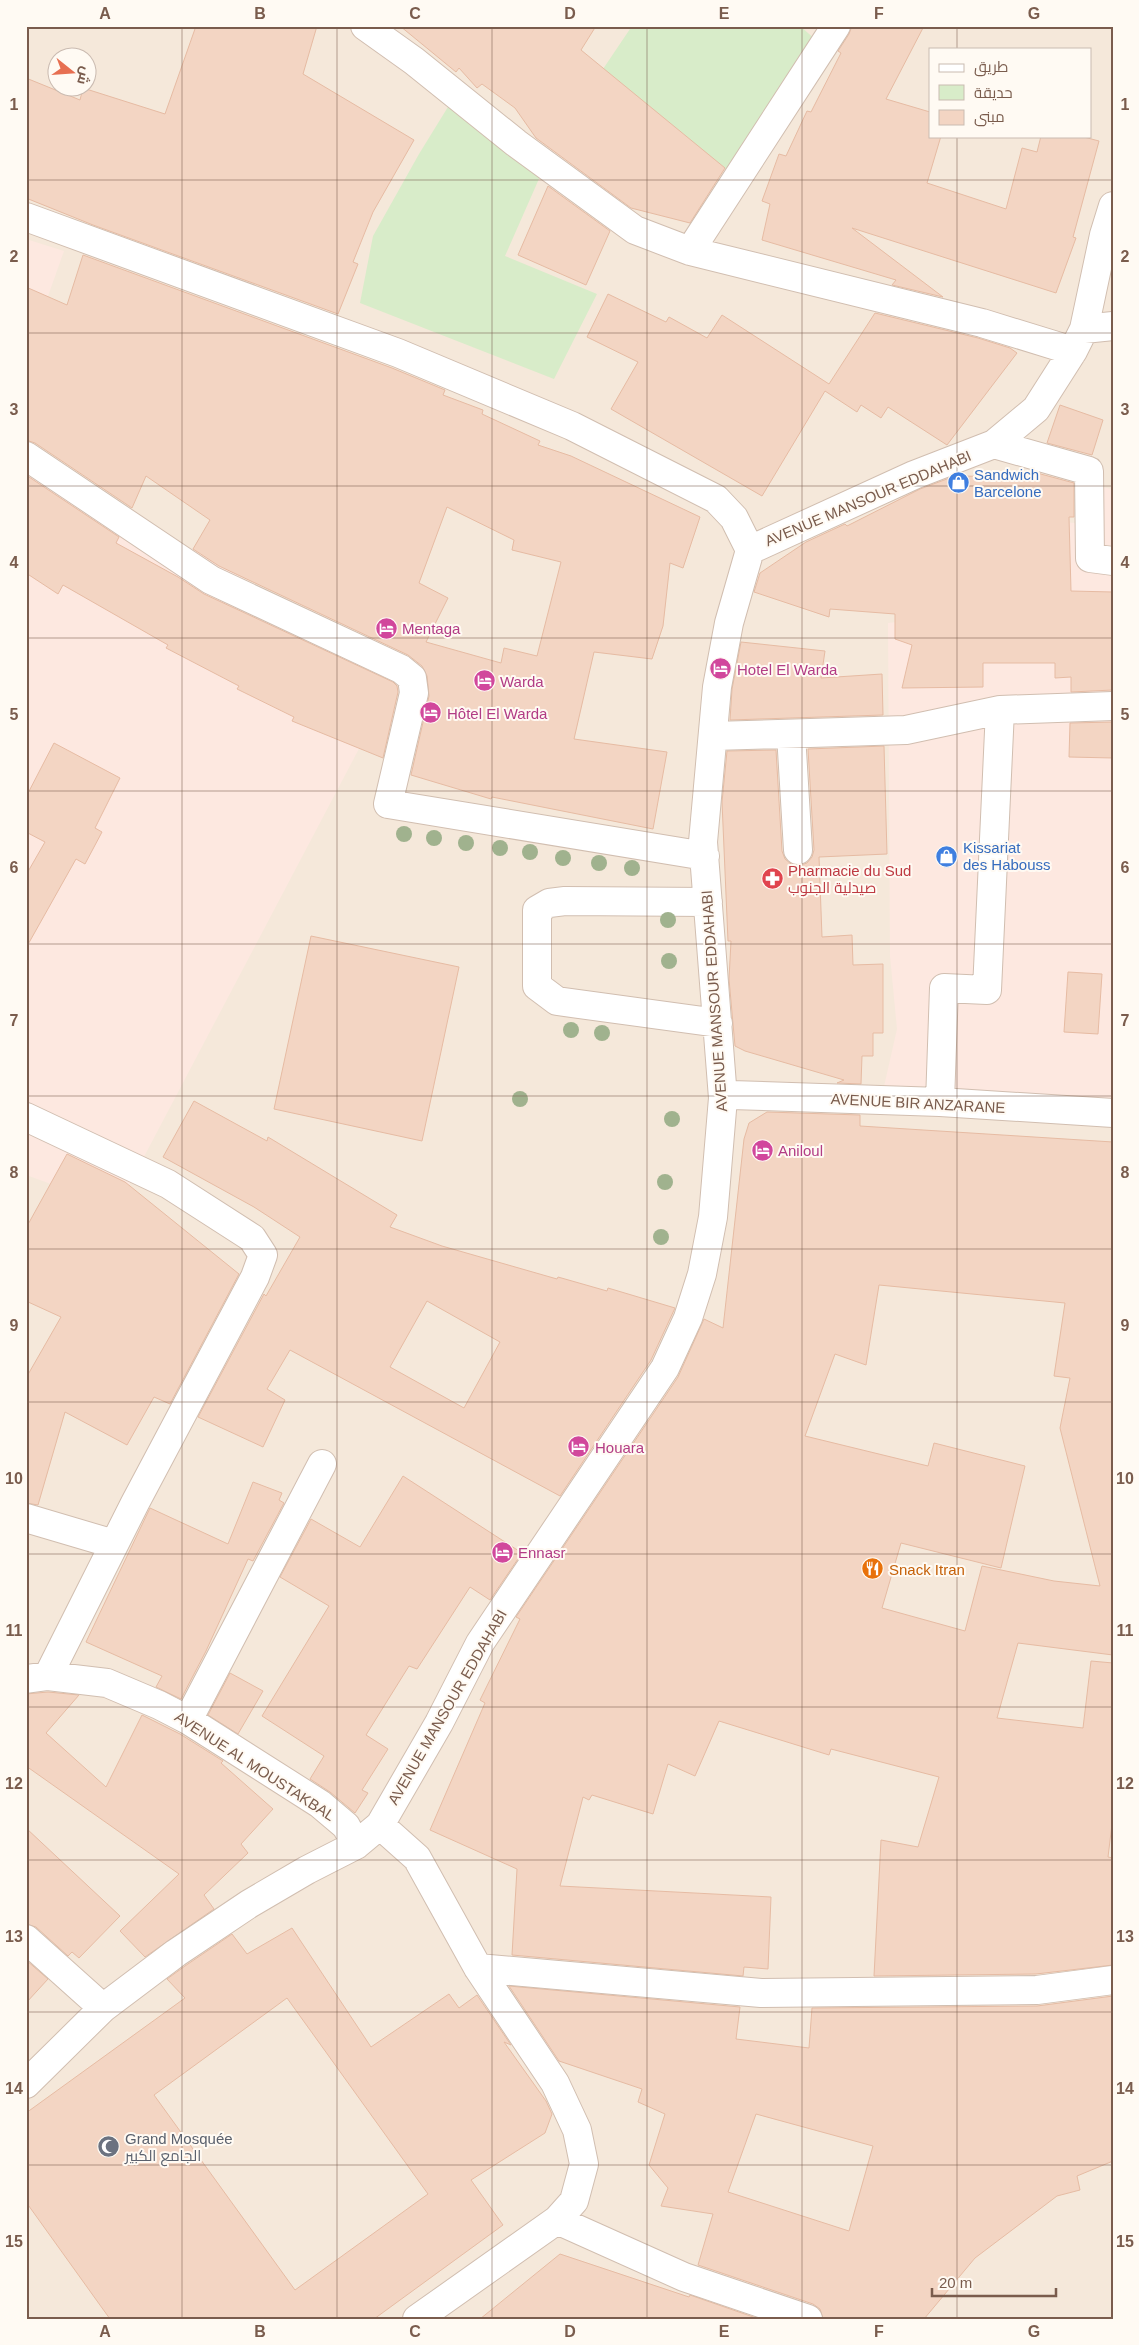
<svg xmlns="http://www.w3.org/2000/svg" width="1139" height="2345" viewBox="0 0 1139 2345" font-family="Helvetica,Cairo,sans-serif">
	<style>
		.residential { fill: #f5e8da; fill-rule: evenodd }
		.commercial { fill: #fde8e0 }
		.green { fill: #d8ecc9 }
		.building { fill: #f3d5c3; stroke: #e6bba3; fill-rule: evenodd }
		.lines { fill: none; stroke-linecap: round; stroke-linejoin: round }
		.minor-casing { stroke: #d1beb0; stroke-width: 30 }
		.minor { stroke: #fff; stroke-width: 28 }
		.tree { fill: #a0b28e }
		.grid { fill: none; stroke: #7a5c4d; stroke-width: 1; stroke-opacity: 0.55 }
		.labels { text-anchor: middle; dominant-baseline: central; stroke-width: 4; stroke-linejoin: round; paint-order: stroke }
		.shop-label { font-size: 15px; fill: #366cbe; stroke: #fffaf3; text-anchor: start }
		.street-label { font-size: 15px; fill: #7a5c4d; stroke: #fffaf3 }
		.hotel-label { font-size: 15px; fill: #b23c85; stroke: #fffaf3; text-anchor: start }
		.health-label { font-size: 15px; fill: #be3a42; stroke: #fffaf3; text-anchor: start }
		.food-label { font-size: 15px; fill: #c56008; stroke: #fffaf3; text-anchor: start }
		.worship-label { font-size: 15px; fill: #5b616d; stroke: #fffaf3; text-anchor: start }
		.neatline { fill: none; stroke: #7a5c4d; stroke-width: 2 }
		.grid-label { font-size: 16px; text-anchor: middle; font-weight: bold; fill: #7a5c4d }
	</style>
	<rect width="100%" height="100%" fill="#fdf6ec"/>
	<path class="residential" d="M 26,26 L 1113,26 L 1113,2319 L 26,2319 ZM 930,49 L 1090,49 L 1090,136 L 930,136 ZM 58,58 L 88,58 L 88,88 L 58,88 Z"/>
	<path class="commercial" d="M 26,239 L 64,251 L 26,358 Z
		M 26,454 L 401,669 L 117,1208 L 26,1175 Z
		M 1087,485 L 1113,489 L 1113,1101 L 883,1091 L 897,1029 L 890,956 L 888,623 L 924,619 L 934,508 L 1084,524 Z"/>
	<path class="green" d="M 632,26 L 800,26 L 816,40 L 728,171 L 603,69 Z
		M 451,102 L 542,172 L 505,256 L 597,294 L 554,379 L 360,303 L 373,236 L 419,154 Z"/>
	<path class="building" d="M 196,26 L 317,26 L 303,74 L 414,140 L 373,212 L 353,262 L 358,264 L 338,314 L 93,225 L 26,198 L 26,78 L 80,100 L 83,88 L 165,114 Z
		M 400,26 L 596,26 L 581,50 L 725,168 L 690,223 L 631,208 L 536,138 L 515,108 L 482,84 L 477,88 L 459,68 L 456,72 Z
		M 852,26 L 924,26 L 886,99 L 930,112 L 930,136 L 941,136 L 927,183 L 1006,209 L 1022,148 L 1037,152 L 1041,136 L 1080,136 L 1099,141 L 1073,237 L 1076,238 L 1056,293 L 852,228 L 943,297 L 892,285 L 896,280 L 762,240 L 770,204 L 762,201 L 779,154 L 786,156 L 807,111 L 811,112 L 841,53 L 838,51 L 849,34 Z
		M 548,186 L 610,231 L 586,285 L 518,255 Z
		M 83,255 L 392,368 L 445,390 L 443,395 L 483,410 L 482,414 L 540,441 L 538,445 L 571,456 L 700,517 L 683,568 L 670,563 L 663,626 L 652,659 L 594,652 L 574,739 L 667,752 L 653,829 L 492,797 L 491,799 L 411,775 L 429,696 L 427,676 L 422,666 L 408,655 L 219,566 L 193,549 L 210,520 L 146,476 L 132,508 L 35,443 L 26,440 L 26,287 L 67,305 ZM 447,507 L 514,540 L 512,550 L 561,562 L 537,656 L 504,648 L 501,663 L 426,642 L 448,598 L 419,583 Z
		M 608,294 L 666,322 L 669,317 L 707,338 L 722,315 L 829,384 L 875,313 L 978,338 L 1010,348 L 1017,353 L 947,445 L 888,407 L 881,418 L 861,405 L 857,412 L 825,391 L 762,496 L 611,409 L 638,362 L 587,337 Z
		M 1060,405 L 1103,420 L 1092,455 L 1047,443 Z
		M 1037,473 L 1074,483 L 1074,517 L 1069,517 L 1071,591 L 1113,592 L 1113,690 L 1071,692 L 1071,677 L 1055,678 L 1055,663 L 983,663 L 983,687 L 902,688 L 912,645 L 895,639 L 895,614 L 830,609 L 829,617 L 754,592 L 760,573 L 806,542 L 845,524 L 847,526 L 920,489 L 955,476 L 1036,477 Z
		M 26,475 L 119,537 L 116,543 L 178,577 L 204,594 L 393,682 L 397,686 L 398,692 L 383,758 L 292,721 L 294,717 L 237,689 L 239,686 L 166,648 L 168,645 L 63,585 L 58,594 L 26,573 Z
		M 741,642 L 825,651 L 821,678 L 882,674 L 883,715 L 730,720 L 732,689 Z
		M 1113,722 L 1113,758 L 1069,757 L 1070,723 Z
		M 54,743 L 120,778 L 95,828 L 102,832 L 85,864 L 76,859 L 26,948 L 26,875 L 45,842 L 26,832 L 26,797 Z
		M 884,746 L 887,854 L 819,857 L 822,937 L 852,935 L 853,965 L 883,964 L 883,1033 L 873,1033 L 873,1056 L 862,1056 L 861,1084 L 837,1083 L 844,1080 L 745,1051 L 735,1046 L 729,979 L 731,941 L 728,941 L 722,802 L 727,751 L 776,750 L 782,851 L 785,859 L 791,864 L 798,866 L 807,863 L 812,857 L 814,850 L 808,749 Z
		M 311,936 L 459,967 L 422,1141 L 274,1109 Z
		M 1068,972 L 1102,974 L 1098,1034 L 1064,1032 Z
		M 194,1101 L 267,1141 L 268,1137 L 397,1215 L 390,1227 L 442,1246 L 557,1279 L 558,1277 L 607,1291 L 608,1288 L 675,1308 L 651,1360 L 560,1496 L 290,1350 L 267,1389 L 285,1400 L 263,1447 L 198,1417 L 264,1294 L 266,1296 L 300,1237 L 254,1207 L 163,1157 ZM 427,1301 L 500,1342 L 464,1408 L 390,1367 Z
		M 767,1112 L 860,1115 L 860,1126 L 1113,1142 L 1113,1655 L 1018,1643 L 997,1718 L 1083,1728 L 1091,1661 L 1113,1663 L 1113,1816 L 1108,1857 L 1113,1858 L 1113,1965 L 1036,1974 L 874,1976 L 881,1840 L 918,1847 L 939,1777 L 831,1749 L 829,1755 L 719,1721 L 695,1776 L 668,1764 L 653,1814 L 592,1795 L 589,1800 L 583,1797 L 560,1886 L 771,1897 L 768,1969 L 744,1967 L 743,1976 L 512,1955 L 517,1869 L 430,1830 L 485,1703 L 480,1700 L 520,1619 L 516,1617 L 678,1377 L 704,1319 L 723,1328 L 744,1139 L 749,1123 ZM 879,1285 L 1065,1303 L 1054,1376 L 1070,1378 L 1060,1428 L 1100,1586 L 1054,1581 L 982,1566 L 965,1631 L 882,1608 L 901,1543 L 1001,1568 L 1025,1466 L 934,1443 L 928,1466 L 805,1436 L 835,1354 L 866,1365 Z
		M 67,1154 L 125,1182 L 239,1274 L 170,1404 L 154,1397 L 127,1445 L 65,1412 L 38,1505 L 26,1503 L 26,1378 L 61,1317 L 26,1301 L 26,1228 Z
		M 403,1476 L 522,1553 L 490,1600 L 470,1587 L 417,1669 L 409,1666 L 366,1735 L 388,1749 L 362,1790 L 368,1793 L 355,1813 L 330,1792 L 310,1779 L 324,1756 L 262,1716 L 329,1606 L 280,1577 L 311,1519 L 360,1547 Z
		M 253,1482 L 282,1493 L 279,1500 L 284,1503 L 253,1561 L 248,1559 L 206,1651 L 181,1699 L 156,1687 L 162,1676 L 86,1642 L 150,1508 L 228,1544 Z
		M 230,1673 L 263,1691 L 238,1734 L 208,1715 Z
		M 48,1692 L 79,1695 L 46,1733 L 106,1787 L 142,1715 L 180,1734 L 223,1761 L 221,1763 L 273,1809 L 241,1844 L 248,1853 L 204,1895 L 214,1909 L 145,1957 L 120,1931 L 179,1874 L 26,1766 L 26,1694 Z
		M 26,1828 L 120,1916 L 79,1958 L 72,1952 L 68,1956 L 36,1927 L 26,1924 Z
		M 292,1928 L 371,2047 L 449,1994 L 459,2008 L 477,1995 L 511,2045 L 504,2042 L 546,2101 L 552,2114 L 545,2133 L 471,2180 L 503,2225 L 374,2319 L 110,2319 L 26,2202 L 26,2113 L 185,1998 L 167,1979 L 185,1966 L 232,1934 L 247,1954 ZM 287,1998 L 428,2194 L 295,2290 L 154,2095 Z
		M 26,1960 L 48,1979 L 26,2003 Z
		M 509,1986 L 740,2007 L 736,2039 L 809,2048 L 812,2008 L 1037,2006 L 1113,1996 L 1113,2161 L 1077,2176 L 1080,2190 L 1057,2196 L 975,2258 L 924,2319 L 823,2319 L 820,2309 L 813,2304 L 698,2265 L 713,2214 L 661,2206 L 668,2188 L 649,2165 L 665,2114 L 638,2102 L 642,2089 L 559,2061 ZM 756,2114 L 873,2146 L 849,2231 L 728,2192 Z
		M 560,2254 L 689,2297 L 690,2295 L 759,2319 L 480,2319 Z"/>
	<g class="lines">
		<defs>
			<path id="minor" d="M 365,26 L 414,61 L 516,143 L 635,230 L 690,251 L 982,323 L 1073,351
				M 26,217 L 398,353 L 572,426 L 716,499 L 734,518 L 750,550
				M 690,251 L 836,26
				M 1084,329 L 1113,326
				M 994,444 L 1089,471 L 1090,558 L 1113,561
				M 26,456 L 211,580 L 401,669 L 412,678 L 414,693 L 388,804 L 705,856
				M 791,734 L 798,850
				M 713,736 L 906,730 L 1000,710
				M 708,902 L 565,901 L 549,903 L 537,910 L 537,986 L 557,1001 L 718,1023
				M 723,1098 L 731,1095 L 940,1102 L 1113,1113
				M 940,1102 L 944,988 L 987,990 L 1000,710 L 1113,706
				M 26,1117 L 168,1184 L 252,1238 L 263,1255 L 255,1277 L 135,1503 L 48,1676
				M 26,1518 L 114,1544
				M 26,1679 L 48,1676 L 107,1683 L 159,1705 L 188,1720 L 320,1804 L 346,1826 L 356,1845
				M 188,1720 L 322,1464
				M 380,1825 L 417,1858 L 478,1968 L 555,2083 L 577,2130 L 584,2164 L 574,2201 L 557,2220 L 417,2319
				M 26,1939 L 103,2008
				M 478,1968 L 761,1993 L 1037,1990 L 1113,1980
				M 26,2084 L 103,2008 L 176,1953 L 249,1904 L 307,1870 L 356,1845 L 380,1825 L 439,1723 L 480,1643 L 665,1368 L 688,1318 L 702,1274 L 713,1217 L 723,1098 L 703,842 L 717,687 L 729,623 L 750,550 L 914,475 L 994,444 L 1036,409 L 1073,351 L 1084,329 L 1104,235 L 1113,206
				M 557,2220 L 684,2277 L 808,2319"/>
		</defs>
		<use href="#minor" class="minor-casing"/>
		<use href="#minor" class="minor"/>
	</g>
	<g class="tree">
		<circle cx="404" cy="834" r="8"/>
		<circle cx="434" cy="838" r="8"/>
		<circle cx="466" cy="843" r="8"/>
		<circle cx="500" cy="848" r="8"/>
		<circle cx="530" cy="852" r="8"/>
		<circle cx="563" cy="858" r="8"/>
		<circle cx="599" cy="863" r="8"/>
		<circle cx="632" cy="868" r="8"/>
		<circle cx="668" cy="920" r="8"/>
		<circle cx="669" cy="961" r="8"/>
		<circle cx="571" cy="1030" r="8"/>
		<circle cx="602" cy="1033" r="8"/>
		<circle cx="520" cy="1099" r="8"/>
		<circle cx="672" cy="1119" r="8"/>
		<circle cx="665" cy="1182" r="8"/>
		<circle cx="661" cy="1237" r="8"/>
	</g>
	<path class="grid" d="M 182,26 L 182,2319M 337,26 L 337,2319M 492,26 L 492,2319M 647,26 L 647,2319M 802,26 L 802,2319M 957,26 L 957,49M 957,136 L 957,2319M 26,180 L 1113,180M 26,333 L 1113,333M 26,486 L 1113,486M 26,638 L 1113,638M 26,791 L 1113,791M 26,944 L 1113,944M 26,1096 L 1113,1096M 26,1249 L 1113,1249M 26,1402 L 1113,1402M 26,1554 L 1113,1554M 26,1707 L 1113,1707M 26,1860 L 1113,1860M 26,2012 L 1113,2012M 26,2165 L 1113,2165"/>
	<defs>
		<symbol id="shop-disc" viewBox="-11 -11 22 22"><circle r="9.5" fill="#3f7fe0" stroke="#fffaf3"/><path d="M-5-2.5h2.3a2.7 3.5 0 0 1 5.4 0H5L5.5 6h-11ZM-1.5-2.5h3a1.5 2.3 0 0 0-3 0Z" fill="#fff"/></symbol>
		<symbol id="hotel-disc" viewBox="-11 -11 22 22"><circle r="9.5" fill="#d1479c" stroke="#fffaf3"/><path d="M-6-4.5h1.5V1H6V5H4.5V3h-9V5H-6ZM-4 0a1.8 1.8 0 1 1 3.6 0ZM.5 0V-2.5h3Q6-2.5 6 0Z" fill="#fff"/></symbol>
		<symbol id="pharmacy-disc" viewBox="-11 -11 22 22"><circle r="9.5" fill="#e0444e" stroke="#fffaf3"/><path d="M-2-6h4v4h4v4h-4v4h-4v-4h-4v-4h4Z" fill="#fff"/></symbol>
		<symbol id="restaurant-disc" viewBox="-11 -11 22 22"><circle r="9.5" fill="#e8710a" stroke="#fffaf3"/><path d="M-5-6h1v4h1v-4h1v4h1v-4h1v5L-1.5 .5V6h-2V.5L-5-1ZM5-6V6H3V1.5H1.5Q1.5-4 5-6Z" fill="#fff"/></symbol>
		<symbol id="mosque-disc" viewBox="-11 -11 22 22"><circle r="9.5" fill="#6b7280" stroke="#fffaf3"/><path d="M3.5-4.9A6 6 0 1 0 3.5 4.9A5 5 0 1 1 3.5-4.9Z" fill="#fff"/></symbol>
	</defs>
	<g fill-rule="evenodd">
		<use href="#shop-disc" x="946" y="470" width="25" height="25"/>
		<use href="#hotel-disc" x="374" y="616" width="25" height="25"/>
		<use href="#hotel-disc" x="708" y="656" width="25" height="25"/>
		<use href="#hotel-disc" x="472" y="668" width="25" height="25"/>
		<use href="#hotel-disc" x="418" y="700" width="25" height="25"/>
		<use href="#shop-disc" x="934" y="844" width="25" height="25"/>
		<use href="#pharmacy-disc" x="760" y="866" width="25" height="25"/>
		<use href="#hotel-disc" x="750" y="1138" width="25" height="25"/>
		<use href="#hotel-disc" x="566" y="1434" width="25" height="25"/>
		<use href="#hotel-disc" x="490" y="1540" width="25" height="25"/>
		<use href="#restaurant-disc" x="860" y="1556" width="25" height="25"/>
		<use href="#mosque-disc" x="96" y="2134" width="25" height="25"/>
	</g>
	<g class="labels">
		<g class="shop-label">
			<text x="974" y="474">Sandwich<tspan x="974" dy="17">Barcelone</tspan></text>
			<text x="963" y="847">Kissariat<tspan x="963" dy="17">des Habouss</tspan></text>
		</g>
		<g class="street-label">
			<text transform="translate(868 498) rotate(-23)">AVENUE MANSOUR EDDAHABI</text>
			<text transform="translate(714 1001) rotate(-94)">AVENUE MANSOUR EDDAHABI</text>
			<text transform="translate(918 1103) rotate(3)">AVENUE BIR ANZARANE</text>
			<text transform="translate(447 1707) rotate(-60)">AVENUE MANSOUR EDDAHABI</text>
			<text transform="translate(255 1766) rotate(33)">AVENUE AL MOUSTAKBAL</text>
		</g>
		<g class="hotel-label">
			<text x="402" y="628">Mentaga</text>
			<text x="737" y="669">Hotel El Warda</text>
			<text x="500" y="681">Warda</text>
			<text x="447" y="713">Hôtel El Warda</text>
			<text x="778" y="1150">Aniloul</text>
			<text x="595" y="1447">Houara</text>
			<text x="518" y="1552">Ennasr</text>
		</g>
		<g class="health-label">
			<text x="788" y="870">Pharmacie du Sud<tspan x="788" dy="17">صيدلية الجنوب</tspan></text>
		</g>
		<g class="food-label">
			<text x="889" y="1569">Snack Itran</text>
		</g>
		<g class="worship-label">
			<text x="125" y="2138">Grand Mosquée<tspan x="125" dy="17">الجامع الكبير</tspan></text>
		</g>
	</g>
	<rect width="1139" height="2345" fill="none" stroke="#fffaf3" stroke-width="55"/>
	<rect x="929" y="48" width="162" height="90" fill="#fffaf3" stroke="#cabbb1"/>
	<rect x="939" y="64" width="25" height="8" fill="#ffffff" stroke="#cabbb1"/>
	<text x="974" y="72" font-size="15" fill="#7a5c4d">طريق</text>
	<rect x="939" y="85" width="25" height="15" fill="#d8ecc9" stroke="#cabbb1"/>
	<text x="974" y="98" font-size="15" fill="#7a5c4d">حديقة</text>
	<rect x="939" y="110" width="25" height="15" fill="#f3d5c3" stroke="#cabbb1"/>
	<text x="974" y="122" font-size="15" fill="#7a5c4d">مبنى</text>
	<g transform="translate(72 72) rotate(107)"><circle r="24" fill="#fffaf3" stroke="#cabbb1"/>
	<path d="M0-4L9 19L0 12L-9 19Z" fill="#e76f51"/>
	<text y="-8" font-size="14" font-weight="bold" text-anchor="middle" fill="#7a5c4d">ش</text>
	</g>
	<path d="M932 2288v8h124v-8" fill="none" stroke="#7a5c4d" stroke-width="2.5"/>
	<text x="939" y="2288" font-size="15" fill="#7a5c4d" stroke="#fffaf3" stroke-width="4" paint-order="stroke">20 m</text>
	<rect x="28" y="28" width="1084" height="2290" class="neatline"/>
	<g class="grid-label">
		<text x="105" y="19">A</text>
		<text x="260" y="19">B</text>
		<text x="415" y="19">C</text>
		<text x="570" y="19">D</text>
		<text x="724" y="19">E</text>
		<text x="879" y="19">F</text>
		<text x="1034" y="19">G</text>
		<text x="14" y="110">1</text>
		<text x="1125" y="110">1</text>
		<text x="14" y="262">2</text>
		<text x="1125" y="262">2</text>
		<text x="14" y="415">3</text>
		<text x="1125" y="415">3</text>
		<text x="14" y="568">4</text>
		<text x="1125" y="568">4</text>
		<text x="14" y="720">5</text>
		<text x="1125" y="720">5</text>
		<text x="14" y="873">6</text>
		<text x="1125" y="873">6</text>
		<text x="14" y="1026">7</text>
		<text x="1125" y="1026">7</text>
		<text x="14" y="1178">8</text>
		<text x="1125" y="1178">8</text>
		<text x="14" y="1331">9</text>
		<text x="1125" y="1331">9</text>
		<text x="14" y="1484">10</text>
		<text x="1125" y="1484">10</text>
		<text x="14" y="1636">11</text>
		<text x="1125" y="1636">11</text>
		<text x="14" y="1789">12</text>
		<text x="1125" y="1789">12</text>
		<text x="14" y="1942">13</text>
		<text x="1125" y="1942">13</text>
		<text x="14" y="2094">14</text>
		<text x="1125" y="2094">14</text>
		<text x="14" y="2247">15</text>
		<text x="1125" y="2247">15</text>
		<text x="105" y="2337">A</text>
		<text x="260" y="2337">B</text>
		<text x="415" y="2337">C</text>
		<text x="570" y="2337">D</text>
		<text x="724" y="2337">E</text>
		<text x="879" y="2337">F</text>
		<text x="1034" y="2337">G</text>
	</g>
</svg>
